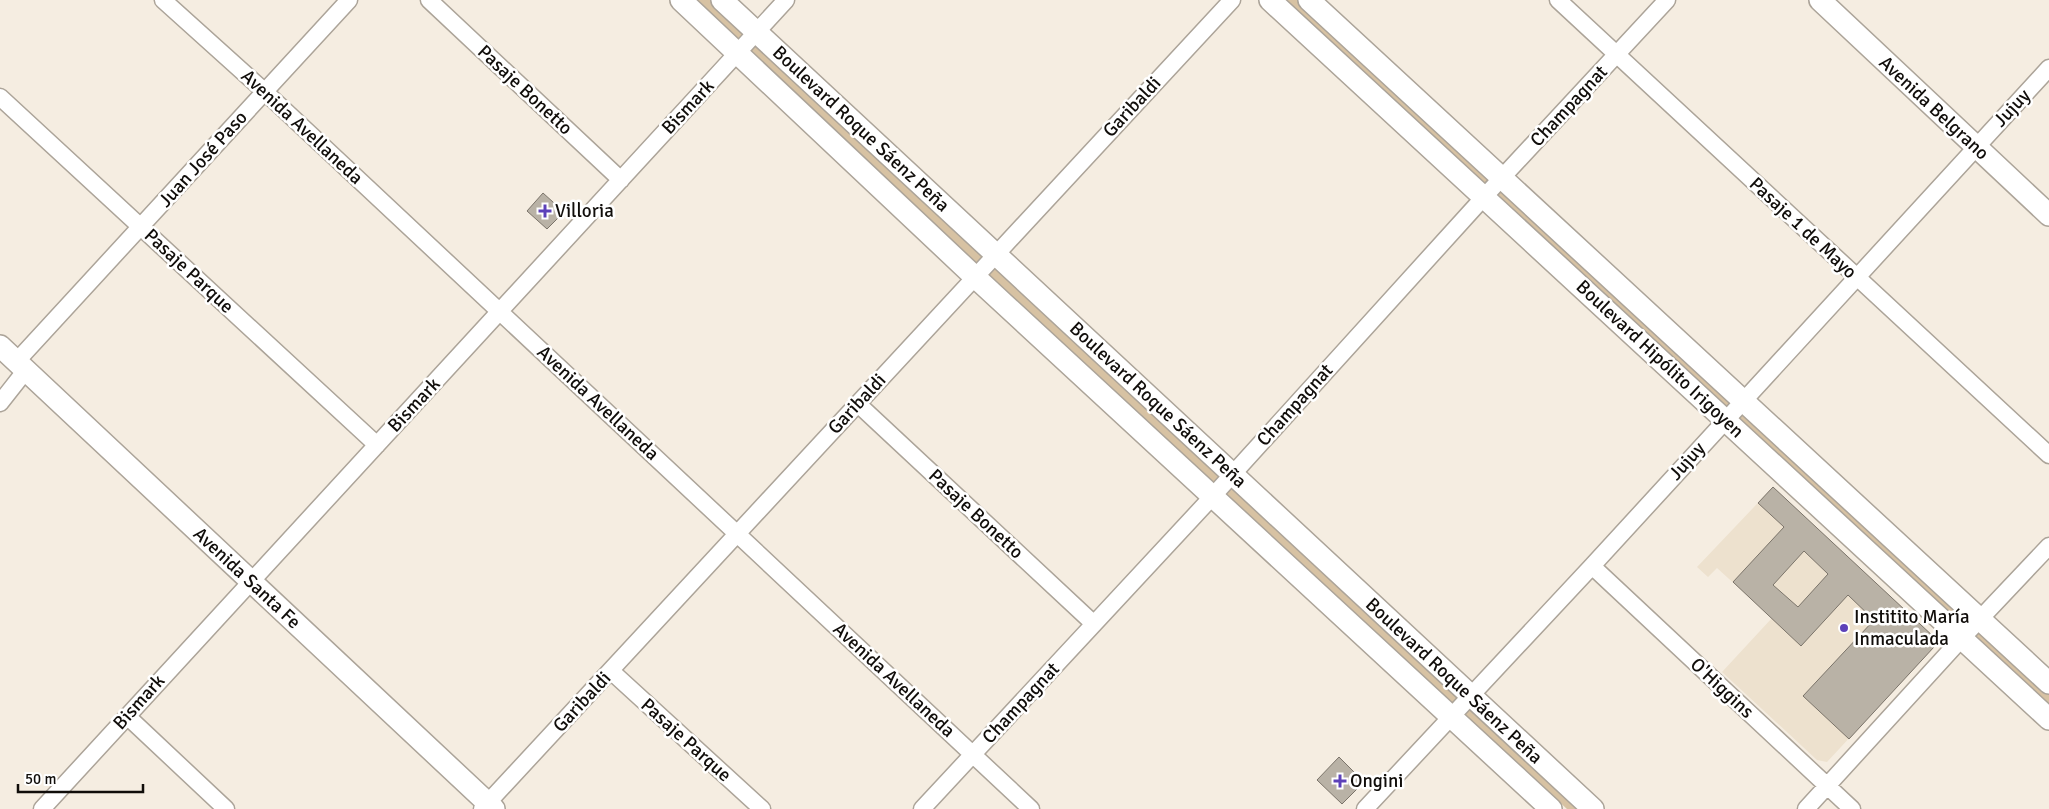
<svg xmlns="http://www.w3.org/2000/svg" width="2049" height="809" viewBox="0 0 2049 809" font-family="Signika,sans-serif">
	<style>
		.built { fill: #ede1ce }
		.green { fill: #d7c2a3 }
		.building { fill: #b9b2a6; stroke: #7b746a; fill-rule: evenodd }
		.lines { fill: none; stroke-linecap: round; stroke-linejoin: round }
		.minor-casing { stroke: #aca499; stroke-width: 19 }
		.tertiary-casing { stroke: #aca499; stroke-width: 24 }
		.minor { stroke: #fff; stroke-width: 16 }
		.tertiary { stroke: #fff; stroke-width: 21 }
		.poi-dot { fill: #5c41b9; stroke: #fff; stroke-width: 2 }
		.labels { text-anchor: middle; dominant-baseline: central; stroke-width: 5; stroke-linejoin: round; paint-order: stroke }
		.street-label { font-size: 19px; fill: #100d0a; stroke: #fff }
		.poi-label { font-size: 19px; fill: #100d0a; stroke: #fff; text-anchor: start }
	</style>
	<rect width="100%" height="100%" fill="#f5ede1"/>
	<path class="built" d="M 1773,487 L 1935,638 L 1934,647 L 1827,762 L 1817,760 L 1722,672 L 1772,618 L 1717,568 L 1708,577 L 1697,567 Z"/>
	<path class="green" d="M 692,0 L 711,0 L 1582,809 L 1567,809 Z
		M 1270,0 L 1309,0 L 2049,683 L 2049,719 Z"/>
	<path class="building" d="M 543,193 L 564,212 L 547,229 L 527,211 Z
		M 1773,487 L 1935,638 L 1934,647 L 1849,739 L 1803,696 L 1874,620 L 1848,595 L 1801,646 L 1733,582 L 1784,527 L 1758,503 ZM 1804,551 L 1828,574 L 1798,607 L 1773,585 Z
		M 1339,757 L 1364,782 L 1342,804 L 1317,780 Z"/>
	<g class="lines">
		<defs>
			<path id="minor" d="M 163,0 L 264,91 L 1031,809
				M 429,0 L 621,180
				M 1558,0 L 2049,455
				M 0,97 L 377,445
				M 16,362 L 349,0
				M 0,403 L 26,370
				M 858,404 L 1094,624
				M 1592,566 L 1852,809
				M 611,671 L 762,809
				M 127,716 L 226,809
				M 42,809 L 786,0
				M 482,809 L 1232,0
				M 922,809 L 1212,497 L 1484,197 L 1667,0
				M 1365,809 L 1592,566 L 2049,68
				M 1806,809 L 1962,638 L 2049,546"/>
			<path id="tertiary" d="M 681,0 L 975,277 L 1551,809
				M 722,0 L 1593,809
				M 1270,0 L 2049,719
				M 1309,0 L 2049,683
				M 1820,0 L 2049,215
				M 0,346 L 494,809"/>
		</defs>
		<use href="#minor" class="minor-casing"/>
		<use href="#tertiary" class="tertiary-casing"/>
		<use href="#minor" class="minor"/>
		<use href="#tertiary" class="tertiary"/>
	</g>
	<g class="poi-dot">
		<path d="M542.5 203.5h5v5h5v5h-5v5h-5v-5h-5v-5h5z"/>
		<circle cx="1844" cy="628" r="5"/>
		<path d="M1337.5 773.5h5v5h5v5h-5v5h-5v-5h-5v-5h5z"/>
	</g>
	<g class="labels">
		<g class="street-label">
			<text transform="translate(525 90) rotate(43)">Pasaje Bonetto</text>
			<text transform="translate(1569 106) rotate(-47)">Champagnat</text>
			<text transform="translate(688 107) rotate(-47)">Bismark</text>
			<text transform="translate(1132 107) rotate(-47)">Garibaldi</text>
			<text transform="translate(1934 108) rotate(43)">Avenida Belgrano</text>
			<text transform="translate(2012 108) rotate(-47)">Jujuy</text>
			<text transform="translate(302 127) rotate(43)">Avenida Avellaneda</text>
			<text transform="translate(861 129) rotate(43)">Boulevard Roque Sáenz Peña</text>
			<text transform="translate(203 159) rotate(-48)">Juan José Paso</text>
			<text transform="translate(1803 228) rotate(43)">Pasaje 1 de Mayo</text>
			<text transform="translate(189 271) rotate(43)">Pasaje Parque</text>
			<text transform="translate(1660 359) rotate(43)">Boulevard Hipólito Irigoyen</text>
			<text transform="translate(598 403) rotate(43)">Avenida Avellaneda</text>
			<text transform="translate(857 404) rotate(-47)">Garibaldi</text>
			<text transform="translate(414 405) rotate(-47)">Bismark</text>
			<text transform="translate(1158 405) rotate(43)">Boulevard Roque Sáenz Peña</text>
			<text transform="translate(1295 405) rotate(-48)">Champagnat</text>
			<text transform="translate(1687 461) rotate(-48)">Jujuy</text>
			<text transform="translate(976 514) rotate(43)">Pasaje Bonetto</text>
			<text transform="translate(247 578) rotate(43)">Avenida Santa Fe</text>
			<text transform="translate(894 680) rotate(43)">Avenida Avellaneda</text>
			<text transform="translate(1454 681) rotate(43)">Boulevard Roque Sáenz Peña</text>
			<text transform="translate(1722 688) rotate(43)">O'Higgins</text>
			<text transform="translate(139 702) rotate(-48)">Bismark</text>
			<text transform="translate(582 702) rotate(-47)">Garibaldi</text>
			<text transform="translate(1021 703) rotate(-47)">Champagnat</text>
			<text transform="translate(686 740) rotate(42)">Pasaje Parque</text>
		</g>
		<g class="poi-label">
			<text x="555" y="211">Villoria</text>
			<text x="1854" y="617">Institito María<tspan x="1854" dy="22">Inmaculada</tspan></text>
			<text x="1350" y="781">Ongini</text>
		</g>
	</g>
	<path d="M18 784v8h125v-8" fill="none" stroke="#100d0a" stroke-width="2.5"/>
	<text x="25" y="784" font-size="15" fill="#100d0a" stroke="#ffffff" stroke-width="4" paint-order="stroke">50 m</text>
</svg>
